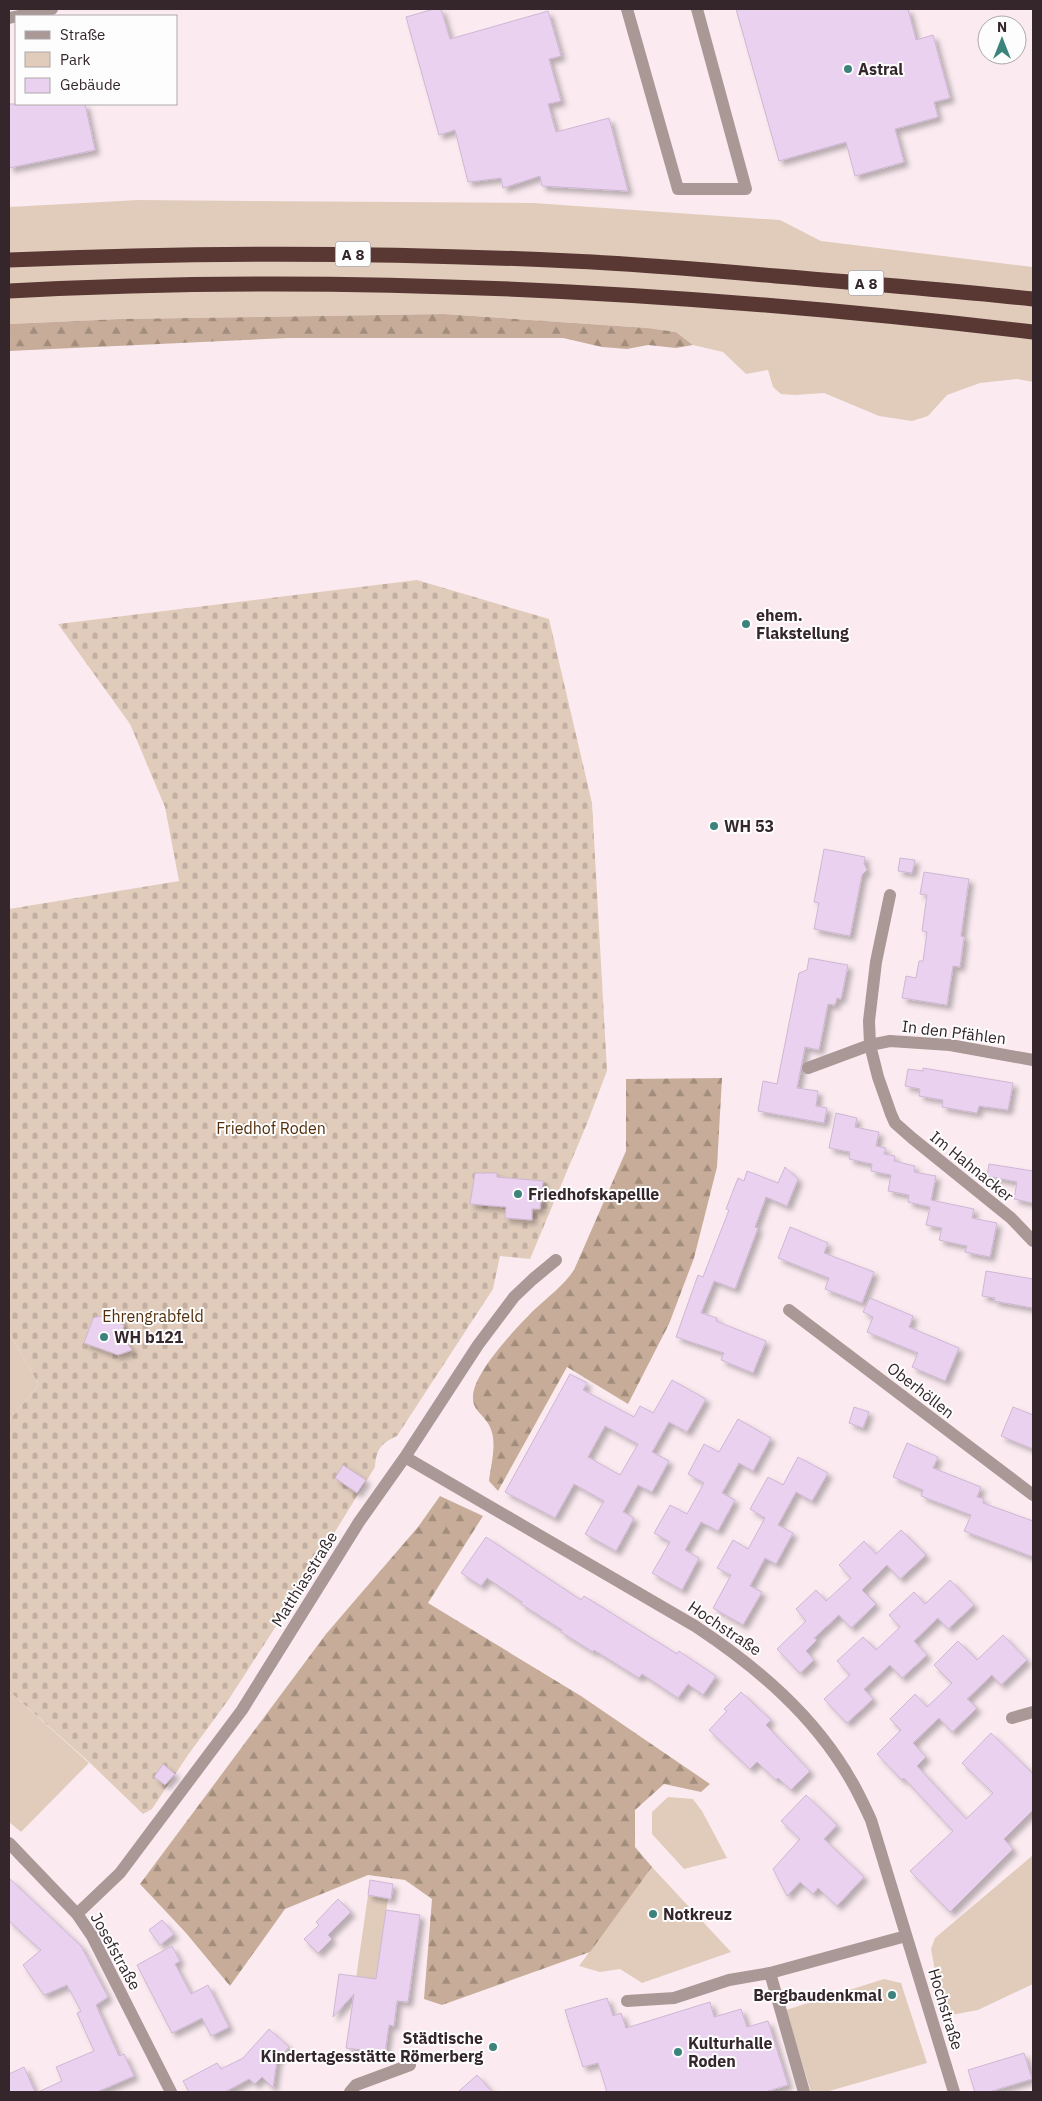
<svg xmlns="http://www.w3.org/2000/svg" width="1042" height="2101" viewBox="0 0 1042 2101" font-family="'IBM Plex Sans',sans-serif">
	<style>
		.green { fill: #e1ccbc }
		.forest { fill: url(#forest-firs) }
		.cemetery { fill: url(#cemetery-stones) }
		.building { fill: #ead1ef; stroke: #ceb7d3; fill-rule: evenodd; filter: url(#shadow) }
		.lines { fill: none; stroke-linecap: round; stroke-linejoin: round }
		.minor { stroke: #aa9896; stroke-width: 12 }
		.highway { stroke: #593834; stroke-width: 15 }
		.poi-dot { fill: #3c837c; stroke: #fdfdfd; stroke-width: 2 }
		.labels { text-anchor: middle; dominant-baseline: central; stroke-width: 4; stroke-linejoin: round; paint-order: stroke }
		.shield { fill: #fdfdfd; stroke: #70666a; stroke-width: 1 }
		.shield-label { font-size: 15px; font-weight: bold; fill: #34262b }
		.poi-label { font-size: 16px; font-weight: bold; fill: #34262b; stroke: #fdfdfd; text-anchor: start }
		.street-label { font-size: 16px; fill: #34262b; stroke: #fdfdfd }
		.park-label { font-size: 16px; fill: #532f0c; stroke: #fdfdfd }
	</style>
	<defs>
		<pattern id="forest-firs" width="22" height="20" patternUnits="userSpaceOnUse" patternTransform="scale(1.25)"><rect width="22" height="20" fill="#c7ad99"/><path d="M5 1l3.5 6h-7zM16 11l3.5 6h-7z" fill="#a28d7d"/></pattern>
		<pattern id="cemetery-stones" width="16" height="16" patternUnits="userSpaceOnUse" patternTransform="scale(1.25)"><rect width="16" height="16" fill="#e1ccbc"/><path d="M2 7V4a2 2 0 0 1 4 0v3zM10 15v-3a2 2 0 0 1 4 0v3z" fill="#c2afa2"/></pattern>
		<filter id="shadow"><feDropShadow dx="4.5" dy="4.5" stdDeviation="2.5" flood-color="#0004"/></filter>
	</defs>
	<rect width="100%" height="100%" fill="#fbebf1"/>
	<path class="green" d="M 138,200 L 533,203 L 780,220 L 821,241 L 1033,267 L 1033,382 L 1017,379 L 980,383 L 947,395 L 928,416 L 912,421 L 879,416 L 824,393 L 795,395 L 781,394 L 773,387 L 768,370 L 746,374 L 723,352 L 693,345 L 676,332 L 648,328 L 444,314 L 119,319 L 9,324 L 9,207 Z
		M 9,1332 L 39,1385 L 9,1420 Z
		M 9,1691 L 89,1763 L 21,1832 L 9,1822 Z
		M 668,1797 L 693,1799 L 702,1811 L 727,1858 L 684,1869 L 652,1834 L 652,1812 Z
		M 1033,1855 L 1033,1984 L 978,2010 L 951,2015 L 942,2009 L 931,1949 L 935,1938 Z
		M 652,1867 L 731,1952 L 642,1983 L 620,1969 L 600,1972 L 579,1966 Z
		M 368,1895 L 388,1899 L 374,1995 L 354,1992 Z
		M 884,1979 L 901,1983 L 927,2063 L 826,2092 L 811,2092 L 786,2010 Z"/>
	<path class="forest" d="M 444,314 L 648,328 L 676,332 L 693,345 L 676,348 L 648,345 L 627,349 L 602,347 L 563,338 L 288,338 L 9,351 L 9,324 L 119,319 Z
		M 722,1078 L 717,1167 L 694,1258 L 669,1324 L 628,1404 L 567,1367 L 498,1491 L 489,1481 C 491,1464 498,1441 489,1425 C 483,1414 472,1410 473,1396 C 474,1372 516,1328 534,1310 C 548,1297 563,1286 574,1270 L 626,1151 L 626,1079 Z
		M 440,1496 L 483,1516 L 428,1603 L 581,1696 L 710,1784 L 701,1792 L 664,1784 L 635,1810 L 635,1847 L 652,1867 L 590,1952 L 442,2005 L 424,1999 L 432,1899 L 405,1880 L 368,1875 L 285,1909 L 230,1986 L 186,1933 L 140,1884 L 326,1634 L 418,1527 Z"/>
	<path class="cemetery" d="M 417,580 L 549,619 L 592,803 L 607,1071 L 586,1126 L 530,1259 L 500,1256 L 493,1289 L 397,1436 C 381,1443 376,1450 375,1467 L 291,1603 L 229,1699 L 188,1755 L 152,1809 L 143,1814 L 89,1762 L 9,1691 L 9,1420 L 39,1385 L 9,1332 L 9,909 L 179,881 L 165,807 L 130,724 L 58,624 Z"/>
	<path class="building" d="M 434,9 L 441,9 L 450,39 L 548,11 L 561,56 L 549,59 L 561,101 L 548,104 L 556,132 L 609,118 L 628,191 L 542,186 L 540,176 L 503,188 L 501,178 L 468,182 L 455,130 L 439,135 L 406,17 Z
		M 736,9 L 908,9 L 916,40 L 933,35 L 950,98 L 934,102 L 938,117 L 895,129 L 904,162 L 855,176 L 846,142 L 779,161 Z
		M 9,104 L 85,104 L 95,150 L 9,168 Z
		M 824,849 L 865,857 L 864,864 L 867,870 L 862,875 L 850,936 L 814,929 L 819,903 L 814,902 Z
		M 900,858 L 915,860 L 912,873 L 898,871 Z
		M 924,872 L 969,879 L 961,936 L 964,937 L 960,967 L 953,966 L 947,1005 L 902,998 L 906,976 L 916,978 L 919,961 L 923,961 L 927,932 L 922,931 L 927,895 L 920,894 Z
		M 809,958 L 848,965 L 841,999 L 837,998 L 835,1005 L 828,1004 L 819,1050 L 805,1047 L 797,1088 L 818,1091 L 816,1106 L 827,1108 L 824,1123 L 758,1111 L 763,1081 L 777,1084 L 799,973 L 807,970 Z
		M 923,1068 L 1013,1083 L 1008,1110 L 979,1106 L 977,1113 L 942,1107 L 943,1100 L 919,1096 L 920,1089 L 905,1086 L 908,1069 L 923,1071 Z
		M 836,1113 L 857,1118 L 855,1127 L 879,1132 L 876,1146 L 886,1148 L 884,1154 L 895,1156 L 894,1161 L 915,1166 L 914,1172 L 936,1176 L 931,1200 L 974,1209 L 972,1218 L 997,1223 L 990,1257 L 965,1252 L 967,1246 L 939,1240 L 942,1228 L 926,1225 L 930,1207 L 908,1202 L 909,1195 L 888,1191 L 891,1175 L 871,1171 L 872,1164 L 849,1159 L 850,1152 L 829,1148 Z
		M 989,1164 L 1033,1171 L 1033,1203 L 1014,1199 L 1017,1182 L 987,1176 Z
		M 785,1167 L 798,1179 L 787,1206 L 766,1197 L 755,1227 L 758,1228 L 735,1289 L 714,1281 L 701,1313 L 717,1318 L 716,1321 L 766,1341 L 753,1373 L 721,1360 L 724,1353 L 676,1337 L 698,1275 L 703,1277 L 729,1210 L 726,1209 L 738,1178 L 744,1181 L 747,1171 L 778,1183 Z
		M 475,1173 L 497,1173 L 497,1177 L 543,1181 L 540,1209 L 532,1209 L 532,1220 L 505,1218 L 506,1207 L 470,1204 Z
		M 790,1227 L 828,1243 L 824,1253 L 874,1272 L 862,1303 L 825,1289 L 829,1278 L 778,1258 Z
		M 986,1271 L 1033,1279 L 1033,1308 L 994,1301 L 995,1298 L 982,1296 Z
		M 870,1298 L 913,1316 L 909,1327 L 959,1348 L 945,1381 L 912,1367 L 918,1353 L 867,1332 L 873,1317 L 863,1312 Z
		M 100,1316 L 124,1325 L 121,1335 L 132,1350 L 118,1355 L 84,1343 L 93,1318 Z
		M 570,1374 L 587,1383 L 583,1390 L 634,1417 L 640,1406 L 653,1413 L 672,1380 L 706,1399 L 687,1432 L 669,1422 L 652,1452 L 669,1461 L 652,1492 L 638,1485 L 623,1512 L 634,1518 L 616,1551 L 585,1534 L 604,1501 L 574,1484 L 555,1518 L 505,1492 ZM 605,1426 L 638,1444 L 620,1475 L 588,1457 Z
		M 854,1407 L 869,1412 L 863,1428 L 849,1423 Z
		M 1013,1407 L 1033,1415 L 1033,1449 L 1001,1436 Z
		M 738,1419 L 771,1438 L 753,1471 L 739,1463 L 722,1493 L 735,1500 L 718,1531 L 701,1522 L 685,1550 L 699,1558 L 682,1590 L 652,1573 L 670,1542 L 654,1533 L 670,1505 L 687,1514 L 704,1483 L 688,1474 L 704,1444 L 719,1452 Z
		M 907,1443 L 938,1457 L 933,1468 L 981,1487 L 977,1497 L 984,1499 L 983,1503 L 1033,1521 L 1033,1557 L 964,1531 L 971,1515 L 921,1496 L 923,1490 L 893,1477 Z
		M 798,1457 L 828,1473 L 812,1501 L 796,1492 L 778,1525 L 793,1533 L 776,1564 L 765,1558 L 750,1586 L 762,1592 L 743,1625 L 713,1608 L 731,1575 L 717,1568 L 733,1540 L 748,1549 L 765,1518 L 750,1509 L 768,1477 L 783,1485 Z
		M 343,1465 L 366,1480 L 357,1493 L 335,1478 Z
		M 901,1530 L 926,1555 L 900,1579 L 887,1565 L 862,1590 L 876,1604 L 851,1628 L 839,1615 L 814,1638 L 817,1640 L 806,1651 L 814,1660 L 800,1673 L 777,1649 L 806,1621 L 796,1609 L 816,1590 L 826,1601 L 851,1578 L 839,1565 L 864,1541 L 876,1554 Z
		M 486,1537 L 581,1600 L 584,1596 L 677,1654 L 679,1651 L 716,1676 L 703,1695 L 688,1684 L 678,1698 L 642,1674 L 639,1678 L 594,1650 L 593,1652 L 561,1632 L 562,1630 L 521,1604 L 522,1602 L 487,1578 L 481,1586 L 461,1573 Z
		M 950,1580 L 974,1605 L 948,1629 L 938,1618 L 914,1641 L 927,1655 L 902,1678 L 890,1665 L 864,1689 L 873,1699 L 847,1723 L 824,1699 L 850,1675 L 837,1661 L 863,1637 L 876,1650 L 900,1627 L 889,1615 L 914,1592 L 925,1604 Z
		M 1003,1635 L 1027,1660 L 1001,1685 L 992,1675 L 967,1699 L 977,1708 L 952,1732 L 939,1718 L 913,1743 L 926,1757 L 917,1766 L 966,1819 L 993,1793 L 962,1763 L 991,1733 L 1033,1774 L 1033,1810 L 1004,1839 L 1013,1849 L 950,1912 L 910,1871 L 953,1831 L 904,1778 L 902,1780 L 877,1754 L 901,1730 L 890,1719 L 915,1694 L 927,1707 L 952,1683 L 934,1665 L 958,1641 L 977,1660 Z
		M 741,1692 L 771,1720 L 766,1725 L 810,1771 L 791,1790 L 778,1778 L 776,1780 L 757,1762 L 750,1769 L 709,1730 L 727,1711 L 724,1709 Z
		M 163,1764 L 175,1774 L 165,1785 L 154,1777 Z
		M 806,1795 L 837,1825 L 824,1839 L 864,1877 L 837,1906 L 818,1888 L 813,1894 L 800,1882 L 787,1896 L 773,1869 L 800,1839 L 781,1821 Z
		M 9,1878 L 81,1946 L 108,1997 L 96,2005 L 119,2056 L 124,2054 L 134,2076 L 97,2092 L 38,2092 L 62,2081 L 56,2067 L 94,2051 L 77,2013 L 81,2011 L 67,1985 L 44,1995 L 23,1965 L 41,1950 L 9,1921 Z
		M 370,1880 L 393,1884 L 391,1899 L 368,1895 Z
		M 338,1899 L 351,1912 L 328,1935 L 332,1939 L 318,1953 L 304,1939 L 319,1925 L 316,1922 Z
		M 386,1910 L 420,1915 L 408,2002 L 397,2001 L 394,2026 L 389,2025 L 385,2053 L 346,2048 L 354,1994 L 333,2017 L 339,1974 L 376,1979 Z
		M 162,1920 L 174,1934 L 160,1945 L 149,1930 Z
		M 172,1946 L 180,1961 L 175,1964 L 191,1994 L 208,1985 L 229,2027 L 211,2036 L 202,2018 L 172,2033 L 137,1965 Z
		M 607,1998 L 613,2016 L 621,2013 L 626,2028 L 710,2002 L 714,2017 L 741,2009 L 747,2027 L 768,2021 L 788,2085 L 765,2092 L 607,2092 L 598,2063 L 583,2067 L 565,2010 Z
		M 269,2029 L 289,2047 L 277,2060 L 273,2088 L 262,2077 L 255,2084 L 249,2079 L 225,2092 L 189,2092 L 183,2081 L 217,2063 L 221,2069 L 243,2058 Z
		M 1024,2053 L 1032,2079 L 989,2092 L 975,2092 L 968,2070 Z
		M 24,2067 L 35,2092 L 9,2092 L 9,2074 Z
		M 477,2075 L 492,2092 L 458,2092 Z"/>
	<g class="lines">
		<path class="minor" d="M 627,9 L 678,189 L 746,189 L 697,9
			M 9,18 L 52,9
			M 890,895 L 876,962 L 869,1021 L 870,1045 L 878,1077 L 891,1114 L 895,1123 L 912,1138 L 1011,1218 L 1033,1241
			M 808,1068 L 870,1045 L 890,1041 L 950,1045 L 1033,1060
			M 789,1310 L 1033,1495
			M 405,1457 L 695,1626 C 757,1667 815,1716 852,1782 C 859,1794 865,1807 871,1820 L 954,2092
			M 1012,1718 L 1033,1712
			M 9,1843 L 77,1914 L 92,1936 L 171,2092
			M 77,1914 L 120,1873 L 242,1710 L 359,1522 L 405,1457 L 478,1345 L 514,1297 L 533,1279 L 556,1260
			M 770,1973 L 804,2092
			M 627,2001 L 674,1998 L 729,1980 L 770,1973 L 906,1936
			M 350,2092 L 356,2085 L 410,2065"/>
		<path class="highway" d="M 9,260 C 196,252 383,252 571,261 C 639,264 708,270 776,276 C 862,283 948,290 1033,299
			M 9,291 C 350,272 694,292 1033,332"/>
	</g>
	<g class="poi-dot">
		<circle cx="848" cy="69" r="5"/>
		<circle cx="746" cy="624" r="5"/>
		<circle cx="714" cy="826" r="5"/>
		<circle cx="518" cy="1194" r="5"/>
		<circle cx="104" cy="1337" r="5"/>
		<circle cx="653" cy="1914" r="5"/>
		<circle cx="892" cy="1995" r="5"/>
		<circle cx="493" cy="2047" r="5"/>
		<circle cx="678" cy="2052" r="5"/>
	</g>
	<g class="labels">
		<g class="shield">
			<rect x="335.5" y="241.5" width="35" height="25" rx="4"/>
			<rect x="848.5" y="270.5" width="35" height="25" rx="4"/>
		</g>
		<g class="shield-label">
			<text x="353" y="254">A 8</text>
			<text x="866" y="283">A 8</text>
		</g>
		<g class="poi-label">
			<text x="858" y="69">Astral</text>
			<text x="756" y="615">ehem.<tspan x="756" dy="18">Flakstellung</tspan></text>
			<text x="724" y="826">WH 53</text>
			<text x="528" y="1194">Friedhofskapellle</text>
			<text x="114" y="1337">WH b121</text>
			<text x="663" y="1914">Notkreuz</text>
			<text x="882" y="1995" text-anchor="end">Bergbaudenkmal</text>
			<text x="483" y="2038" text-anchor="end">Städtische<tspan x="483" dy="18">Kindertagesstätte Römerberg</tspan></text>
			<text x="688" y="2043">Kulturhalle<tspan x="688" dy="18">Roden</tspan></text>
		</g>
		<g class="street-label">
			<text transform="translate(954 1032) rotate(7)">In den Pfählen</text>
			<text transform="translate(972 1166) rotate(39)">Im Hahnacker</text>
			<text transform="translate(921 1390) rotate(38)">Oberhöllen</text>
			<text transform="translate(304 1579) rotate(-58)">Matthiasstraße</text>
			<text transform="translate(725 1628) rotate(34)">Hochstraße</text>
			<text transform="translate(116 1951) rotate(61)">Josefstraße</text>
			<text transform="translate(946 2009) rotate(73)">Hochstraße</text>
		</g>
		<g class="park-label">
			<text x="271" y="1128">Friedhof Roden</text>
			<text x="153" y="1316">Ehrengrabfeld</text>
		</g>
	</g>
	<rect width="1042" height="2101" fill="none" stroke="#34262b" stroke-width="20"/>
	<rect x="15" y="15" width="162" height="90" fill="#fdfdfd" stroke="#ada7a9"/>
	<rect x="25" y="31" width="25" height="8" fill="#aa9896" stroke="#ada7a9"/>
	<text x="60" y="40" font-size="15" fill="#34262b">Straße</text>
	<rect x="25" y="52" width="25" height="15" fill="#e1ccbc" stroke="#ada7a9"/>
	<text x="60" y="65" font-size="15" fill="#34262b">Park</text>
	<rect x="25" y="78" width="25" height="15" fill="#ead1ef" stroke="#ada7a9"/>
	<text x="60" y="90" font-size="15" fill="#34262b">Gebäude</text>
	<g transform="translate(1002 40)"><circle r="24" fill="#fdfdfd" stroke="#ada7a9"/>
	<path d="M0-4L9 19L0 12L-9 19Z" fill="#3c837c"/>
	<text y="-8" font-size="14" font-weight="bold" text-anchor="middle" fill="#34262b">N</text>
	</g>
</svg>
